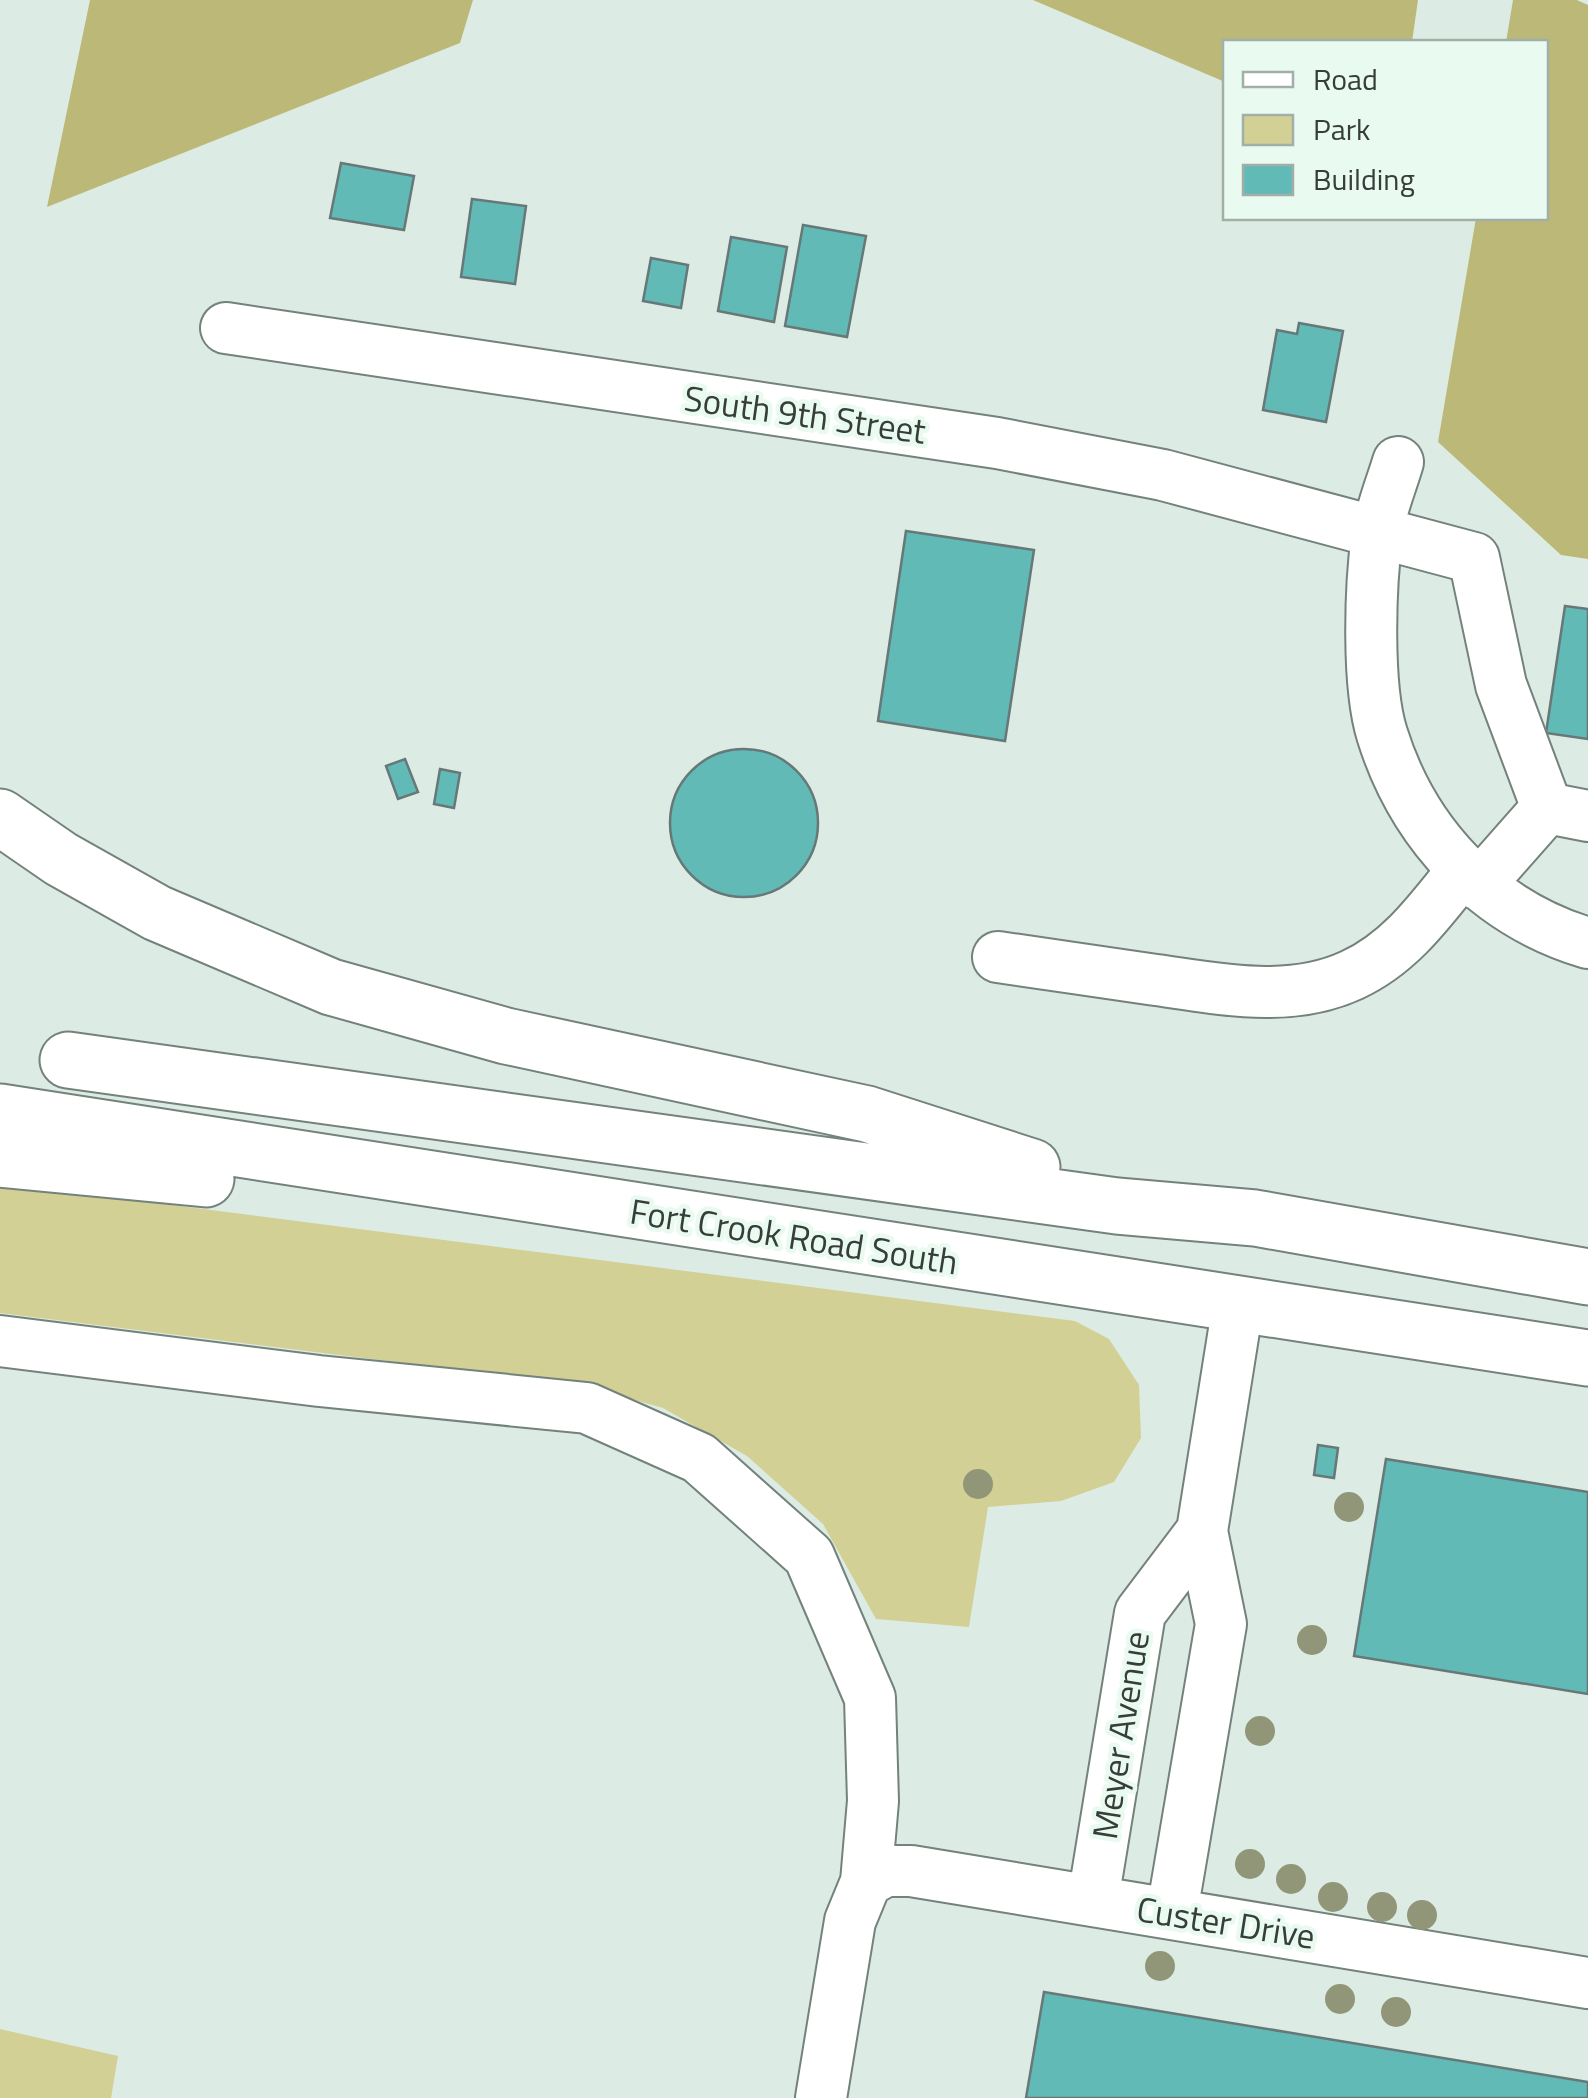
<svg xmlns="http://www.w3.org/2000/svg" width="1588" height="2098" viewBox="0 0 1588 2098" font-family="'Titillium Web',sans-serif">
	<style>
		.green { fill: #d2d095 }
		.forest { fill: #bcb978 }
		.building { fill: #62bab7; stroke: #667877; stroke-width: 2.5 }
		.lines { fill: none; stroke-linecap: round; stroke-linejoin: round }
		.minor-casing { stroke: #73827a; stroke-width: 54 }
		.major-casing { stroke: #73827a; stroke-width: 59 }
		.minor { stroke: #fff; stroke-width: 50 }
		.major { stroke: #fff; stroke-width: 55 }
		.tree { fill: #909677 }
		.labels { text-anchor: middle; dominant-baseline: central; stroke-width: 9; stroke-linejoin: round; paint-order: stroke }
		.street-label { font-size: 35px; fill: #373d3a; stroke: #e9faf1 }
	</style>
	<rect width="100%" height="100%" fill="#dcece4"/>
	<path class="green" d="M 0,1183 L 1075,1321 L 1109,1339 L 1139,1385 L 1141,1438 L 1114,1482 L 1061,1501 L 988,1507 L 969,1627 L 876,1619 L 823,1524 L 747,1456 L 663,1408 L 582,1385 L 0,1313 Z
		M 0,2029 L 118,2056 L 111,2098 L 0,2098 Z"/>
	<path class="forest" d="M 90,0 L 473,0 L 460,43 L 47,207 Z
		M 1033,0 L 1418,0 L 1412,42 L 1226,42 L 1225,82 Z
		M 1513,0 L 1577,0 L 1588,5 L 1588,559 L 1561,555 L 1438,442 L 1476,218 L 1546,218 L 1546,42 L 1506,42 Z"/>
	<path class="building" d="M 341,163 L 414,176 L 404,230 L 330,218 Z
		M 472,199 L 526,206 L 515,284 L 461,277 Z
		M 803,225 L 866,236 L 847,337 L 785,326 Z
		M 731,237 L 787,247 L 774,322 L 718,311 Z
		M 651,258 L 688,265 L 681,308 L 643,301 Z
		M 1299,323 L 1343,331 L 1326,422 L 1263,410 L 1277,330 L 1297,334 Z
		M 906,531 L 1034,550 L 1005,741 L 878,721 Z
		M 1565,606 L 1588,609 L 1588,739 L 1546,733 Z
		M670 823a74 74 0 1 1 148 0a74 74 0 1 1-148 0Z
		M 405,759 L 418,792 L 398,799 L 386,766 Z
		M 440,769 L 460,773 L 454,808 L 434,804 Z
		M 1318,1445 L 1338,1448 L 1334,1478 L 1314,1475 Z
		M 1386,1459 L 1588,1492 L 1588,1694 L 1354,1656 Z
		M 1044,1992 L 1588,2082 L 1588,2098 L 1026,2098 Z"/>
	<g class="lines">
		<defs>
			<path id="minor" d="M 226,328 L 997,443 L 1163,475 L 1474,558 L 1501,685 L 1547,808
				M 1398,462 C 1391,486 1380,511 1377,536 C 1370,587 1367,686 1382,734 C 1413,834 1487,913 1588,943
				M 1479,885 L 1547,808 L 1588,816
				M 998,957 C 1048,964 1099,972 1149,979 C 1216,988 1288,1005 1352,975 C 1400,953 1430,911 1462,871
				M 0,1341 L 319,1381 L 587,1408 L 699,1458 L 809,1556 L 870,1698 L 873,1801 L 866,1882 L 850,1921 L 821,2098
				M 866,1882 L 885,1871 L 911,1871 L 1588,1983
				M 1093,1900 L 1140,1613 L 1202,1531
				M 1172,1912 L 1221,1624 L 1202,1531 L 1238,1305"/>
			<path id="major" d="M 0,817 L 61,859 L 157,913 L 331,987 L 506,1036 L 867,1114 L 1032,1167
				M 68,1060 L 1117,1206 L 1255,1218 L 1588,1277
				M 0,1112 L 1588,1358
				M 0,1159 L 206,1179"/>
		</defs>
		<use href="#minor" class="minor-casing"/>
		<use href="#major" class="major-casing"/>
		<use href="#minor" class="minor"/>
		<use href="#major" class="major"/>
	</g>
	<g class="tree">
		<circle cx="978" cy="1484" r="15"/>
		<circle cx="1349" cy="1507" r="15"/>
		<circle cx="1312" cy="1640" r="15"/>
		<circle cx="1260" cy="1731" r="15"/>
		<circle cx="1250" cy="1864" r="15"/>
		<circle cx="1291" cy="1879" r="15"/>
		<circle cx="1333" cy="1897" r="15"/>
		<circle cx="1382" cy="1907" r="15"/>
		<circle cx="1422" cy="1915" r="15"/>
		<circle cx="1160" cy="1966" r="15"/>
		<circle cx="1340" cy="1999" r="15"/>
		<circle cx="1396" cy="2012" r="15"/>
	</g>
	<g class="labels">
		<g class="street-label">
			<text transform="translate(805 414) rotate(8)">South 9th Street</text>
			<text transform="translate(794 1236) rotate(9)">Fort Crook Road South</text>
			<text transform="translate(1120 1735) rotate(-81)">Meyer Avenue</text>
			<text transform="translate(1226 1922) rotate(9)">Custer Drive</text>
		</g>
	</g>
	<rect x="1223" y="40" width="325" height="180" fill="#e9faf1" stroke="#a2aea8" stroke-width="2.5"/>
	<rect x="1243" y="72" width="50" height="15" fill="#ffffff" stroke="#a2aea8" stroke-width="2.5"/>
	<text x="1313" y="90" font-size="30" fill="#373d3a">Road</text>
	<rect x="1243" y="115" width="50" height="30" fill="#d2d095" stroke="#a2aea8" stroke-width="2.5"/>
	<text x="1313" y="140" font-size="30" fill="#373d3a">Park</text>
	<rect x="1243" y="165" width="50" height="30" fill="#62bab7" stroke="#a2aea8" stroke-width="2.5"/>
	<text x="1313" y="190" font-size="30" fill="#373d3a">Building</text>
</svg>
